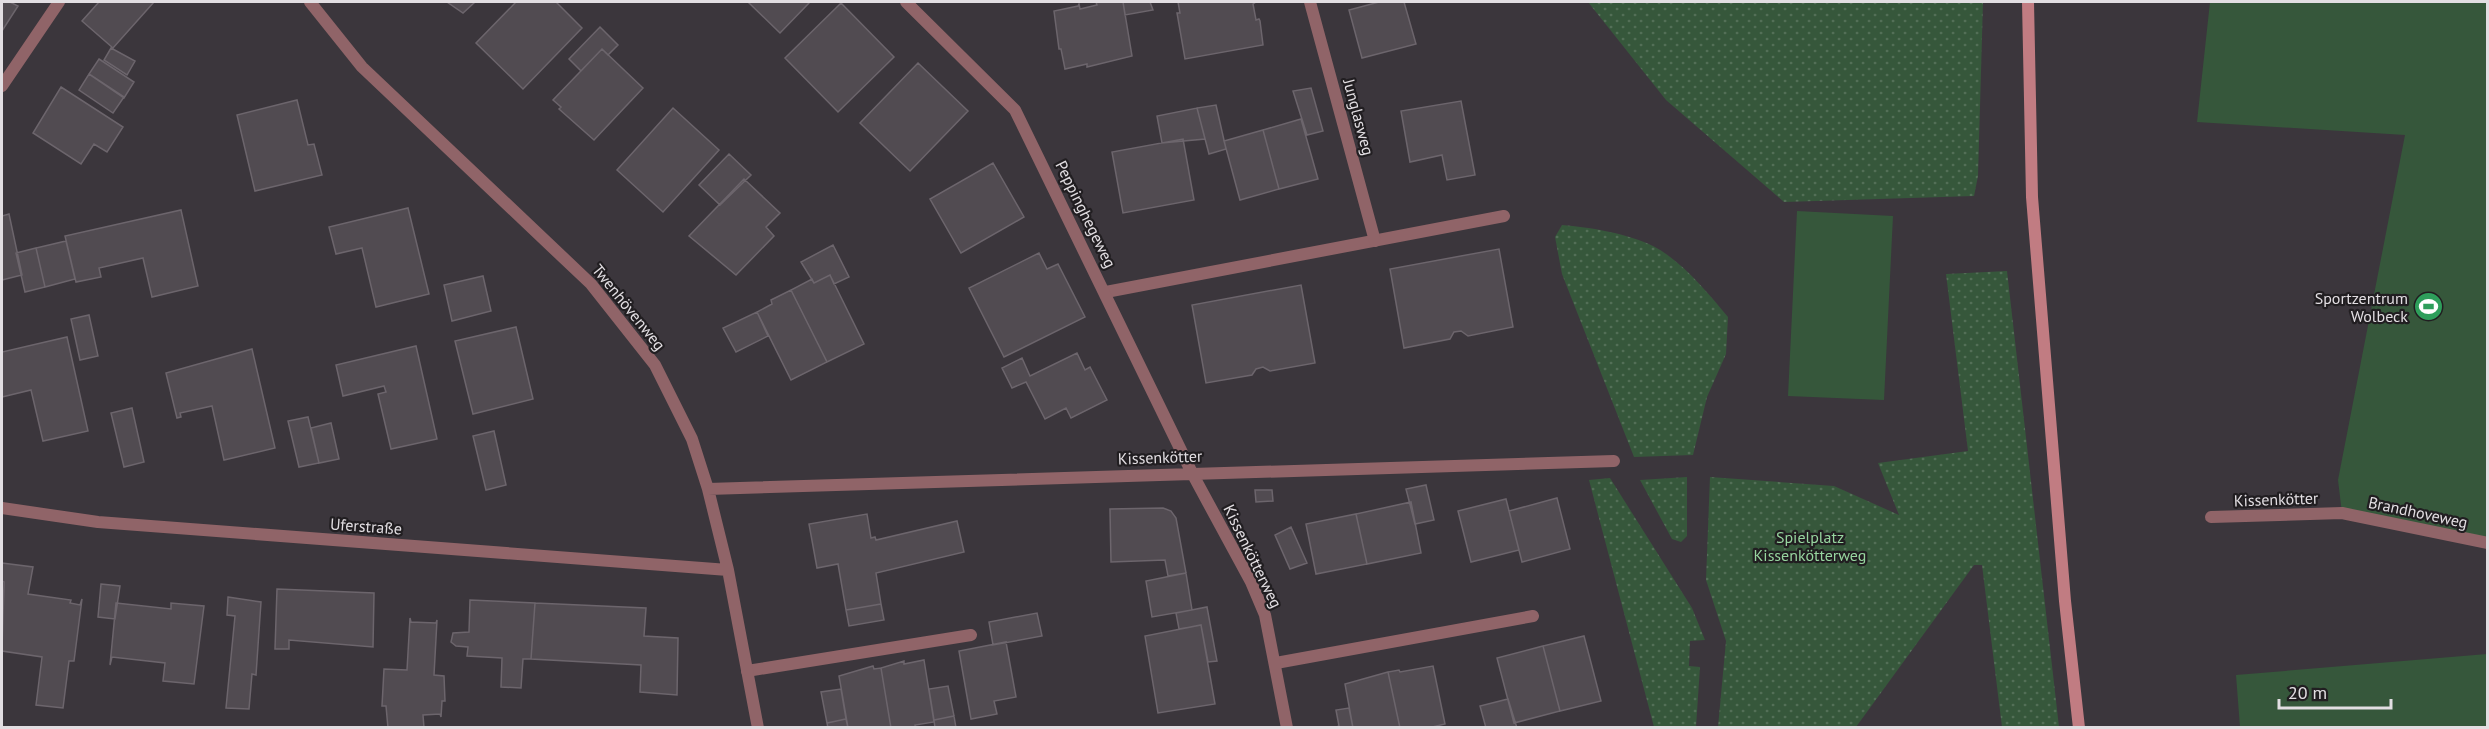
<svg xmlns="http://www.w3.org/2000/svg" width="2489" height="729" viewBox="0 0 2489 729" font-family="'PT Sans',sans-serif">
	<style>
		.grass { fill: url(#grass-dots) }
		.pitch { fill: #36573b }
		.building { fill: #514b51; stroke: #6c656c; stroke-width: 1.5 }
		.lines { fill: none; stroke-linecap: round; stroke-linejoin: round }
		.lane { stroke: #906468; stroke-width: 12 }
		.street { stroke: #906468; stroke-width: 12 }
		.secondary { stroke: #c17c82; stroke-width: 12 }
		.labels { text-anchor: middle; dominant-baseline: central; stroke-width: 4.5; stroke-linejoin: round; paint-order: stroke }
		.street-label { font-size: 16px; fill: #e2dee2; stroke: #211e21 }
		.poi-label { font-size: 16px; fill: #e2dee2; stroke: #211e21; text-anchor: end }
		.park-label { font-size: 16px; fill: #97d59f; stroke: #211e21 }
	</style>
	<defs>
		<pattern id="grass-dots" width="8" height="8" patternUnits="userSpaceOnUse" patternTransform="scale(1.5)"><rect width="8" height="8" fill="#36573b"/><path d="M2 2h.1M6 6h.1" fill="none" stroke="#536f57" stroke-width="1.8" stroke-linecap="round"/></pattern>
	</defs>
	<rect width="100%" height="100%" fill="#3b363c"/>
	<path class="grass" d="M 1588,2 L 1983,2 L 1978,176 L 1974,196 L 1784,202 L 1666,100 Z
		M 1562,225 C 1589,227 1629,234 1653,246 C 1681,260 1709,294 1728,317 L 1726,354 L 1707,397 L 1693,455 L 1634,457 L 1562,274 L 1555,237 Z
		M 2007,271 L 2059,727 L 2002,727 L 1982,565 L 1974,565 L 1856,727 L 1718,727 L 1726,641 L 1706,580 L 1710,477 L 1834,486 L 1899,515 L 1878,463 L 1968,451 L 1946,274 Z
		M 1687,477 L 1687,536 L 1681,542 L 1672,539 L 1640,480 Z
		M 1610,478 L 1692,608 L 1705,640 L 1690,641 L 1689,666 L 1700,667 L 1696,727 L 1654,727 L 1589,480 Z"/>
	<path class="pitch" d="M 2210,2 L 2487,2 L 2487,545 L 2342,513 L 2338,480 L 2405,135 L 2197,122 Z
		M 1797,211 L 1893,216 L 1884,400 L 1788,396 Z
		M 2487,654 L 2487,727 L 2240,727 L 2236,675 Z"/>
	<path class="building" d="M 2,2 L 10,2 L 18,6 L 2,31 Z
		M 99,2 L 154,2 L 113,48 L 82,21 Z
		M 447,2 L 475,2 L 463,13 Z
		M 516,2 L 556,2 L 582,28 L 523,89 L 476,43 Z
		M 748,2 L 810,2 L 780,33 Z
		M 1096,2 L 1123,2 L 1132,56 L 1087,67 L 1087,64 L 1065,69 L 1061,49 L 1059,49 L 1054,11 L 1078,6 L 1079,4 L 1080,9 L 1097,5 Z
		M 1123,2 L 1150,2 L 1153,10 L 1125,15 Z
		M 1178,2 L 1256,2 L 1253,4 L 1256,20 L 1259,19 L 1260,21 L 1263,45 L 1185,59 L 1177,13 L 1180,13 Z
		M 1379,2 L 1404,2 L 1416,44 L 1362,58 L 1349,10 Z
		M 841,3 L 894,57 L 838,112 L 785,58 Z
		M 600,27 L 618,45 L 608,55 L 602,49 L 581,71 L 569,59 Z
		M 111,48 L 135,61 L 127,75 L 104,60 Z
		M 602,49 L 643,88 L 594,140 L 559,109 L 561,107 L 553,100 Z
		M 99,59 L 134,82 L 124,98 L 89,74 Z
		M 918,63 L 968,111 L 910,171 L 860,123 Z
		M 89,74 L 124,97 L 113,113 L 79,90 Z
		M 61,87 L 123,127 L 107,152 L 94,144 L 81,164 L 33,133 Z
		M 1311,88 L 1323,131 L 1307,135 L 1293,91 Z
		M 297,100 L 308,145 L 314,144 L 322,175 L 255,191 L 237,115 Z
		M 1461,101 L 1475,175 L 1447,180 L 1442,155 L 1410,162 L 1401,111 Z
		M 1216,105 L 1226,149 L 1209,154 L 1197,108 Z
		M 673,108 L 719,150 L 663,212 L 617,170 Z
		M 1197,108 L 1205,139 L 1162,143 L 1157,116 Z
		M 1301,119 L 1318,179 L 1279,189 L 1263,130 Z
		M 1263,130 L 1279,189 L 1240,200 L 1224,141 Z
		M 1183,139 L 1194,200 L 1123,213 L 1112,152 Z
		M 729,154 L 751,175 L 720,205 L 699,185 Z
		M 993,163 L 1024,217 L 961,253 L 930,199 Z
		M 744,179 L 780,213 L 766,227 L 774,236 L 736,275 L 689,236 Z
		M 408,208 L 429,294 L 376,307 L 362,248 L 336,254 L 329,227 Z
		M 181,210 L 198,286 L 152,297 L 143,258 L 99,268 L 101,277 L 76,282 L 65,236 Z
		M 9,214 L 22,275 L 2,280 L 2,216 Z
		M 66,241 L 75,279 L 45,287 L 36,248 Z
		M 833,245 L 849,277 L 834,284 L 830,275 L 814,283 L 801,262 Z
		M 36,248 L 45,287 L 25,292 L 16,253 Z
		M 1499,249 L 1513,327 L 1468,336 L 1461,331 L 1454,332 L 1450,339 L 1404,348 L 1390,269 Z
		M 1039,253 L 1047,269 L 1058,264 L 1085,317 L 1004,357 L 969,288 Z
		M 830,275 L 864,344 L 827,362 L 791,290 L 812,279 L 814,283 Z
		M 483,276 L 491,311 L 452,321 L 444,285 Z
		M 1301,285 L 1315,363 L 1270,371 L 1263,367 L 1256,369 L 1252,375 L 1206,383 L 1192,305 Z
		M 791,290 L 827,362 L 791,380 L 757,312 L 772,304 L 771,300 Z
		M 757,312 L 768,336 L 736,352 L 723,328 Z
		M 89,315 L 98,356 L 80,360 L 71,319 Z
		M 516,327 L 533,399 L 473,414 L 455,341 Z
		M 67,337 L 88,431 L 43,441 L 31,390 L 2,397 L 2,352 Z
		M 416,346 L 437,439 L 391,449 L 378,394 L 386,392 L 384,386 L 343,396 L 336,365 Z
		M 252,349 L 275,448 L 224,460 L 212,406 L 180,413 L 181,417 L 177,418 L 166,373 Z
		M 1077,353 L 1085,370 L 1090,367 L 1107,400 L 1071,418 L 1066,408 L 1045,419 L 1026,382 L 1012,388 L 1002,368 L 1022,358 L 1030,376 Z
		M 132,408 L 144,462 L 124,467 L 111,413 Z
		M 308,417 L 319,463 L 299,467 L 288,421 Z
		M 331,423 L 339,459 L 319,463 L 311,428 Z
		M 494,431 L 506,485 L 486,490 L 473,436 Z
		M 1426,485 L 1434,520 L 1415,524 L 1406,489 Z
		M 1255,490 L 1272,490 L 1273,501 L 1256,502 Z
		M 1557,498 L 1570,549 L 1522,562 L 1509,511 Z
		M 1506,499 L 1519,550 L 1471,562 L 1458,511 Z
		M 1411,502 L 1421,553 L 1367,564 L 1356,514 Z
		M 1163,508 L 1171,511 L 1176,518 L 1186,573 L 1168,576 L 1165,560 L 1111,562 L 1110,509 Z
		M 867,514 L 871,538 L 875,537 L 876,540 L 957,521 L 964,552 L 876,573 L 881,604 L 846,610 L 838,564 L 817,568 L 809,524 Z
		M 1356,514 L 1367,564 L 1316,574 L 1306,524 Z
		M 1291,527 L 1307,563 L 1290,569 L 1275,535 Z
		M 2,563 L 33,567 L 28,594 L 71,600 L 70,603 L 80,605 L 82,599 L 74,661 L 69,661 L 63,708 L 36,705 L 42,657 L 2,651 L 4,582 L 2,581 Z
		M 1186,573 L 1192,610 L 1152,617 L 1146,581 Z
		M 101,584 L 120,586 L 115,619 L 98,617 Z
		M 277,589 L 374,593 L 373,647 L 289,640 L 289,649 L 275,649 Z
		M 228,597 L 261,602 L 256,675 L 252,674 L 249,709 L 226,708 L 235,616 L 227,615 Z
		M 470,600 L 535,603 L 531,659 L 523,659 L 521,688 L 501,687 L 502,658 L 467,656 L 468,647 L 456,646 L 451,642 L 453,633 L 469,632 Z
		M 116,603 L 171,609 L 171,603 L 204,606 L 194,684 L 163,681 L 165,663 L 112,657 L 110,665 Z
		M 535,603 L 646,608 L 644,636 L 678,638 L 677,695 L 640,692 L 641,665 L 531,659 Z
		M 881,604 L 884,620 L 849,626 L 846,610 Z
		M 1207,607 L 1217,661 L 1208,662 L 1201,625 L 1179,629 L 1176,613 Z
		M 1037,613 L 1042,636 L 993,645 L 989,622 Z
		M 410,618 L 411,622 L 436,623 L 437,620 L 434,675 L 444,676 L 445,701 L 442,701 L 441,717 L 440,714 L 423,715 L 424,728 L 388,728 L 386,706 L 382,706 L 384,669 L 407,670 Z
		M 1201,625 L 1215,704 L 1158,713 L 1145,636 Z
		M 1584,636 L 1601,701 L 1560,711 L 1543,646 Z
		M 1006,642 L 1016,697 L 994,701 L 997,714 L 971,719 L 959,651 Z
		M 1543,646 L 1560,711 L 1514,723 L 1497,658 Z
		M 924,660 L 934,722 L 915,725 L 916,728 L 891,728 L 881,668 L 904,661 L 904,664 Z
		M 873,666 L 874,669 L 881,668 L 891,728 L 848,728 L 839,676 Z
		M 1433,666 L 1445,724 L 1428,728 L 1400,728 L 1388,672 L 1399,670 L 1400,672 Z
		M 1388,672 L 1400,728 L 1353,728 L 1345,684 Z
		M 948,686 L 954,716 L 934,720 L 929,689 Z
		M 841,689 L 846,719 L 827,723 L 821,692 Z
		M 1508,699 L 1517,728 L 1486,728 L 1480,706 Z
		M 1349,708 L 1353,728 L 1334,728 L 1339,726 L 1336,710 Z
		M 954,716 L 956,728 L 935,728 L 934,720 Z
		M 846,719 L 848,728 L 828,728 L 827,723 Z"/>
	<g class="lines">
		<path class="lane" d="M 1106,292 L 1504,216
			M 1276,663 L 1533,616
			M 747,671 L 971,635"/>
		<path class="street" d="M 310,2 L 362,67 L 591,284 L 655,365 L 692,439 L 708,489 L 728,570 L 758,728
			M 906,2 L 1015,110 L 1192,473 L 1251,582 L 1265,615 L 1287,728
			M 1310,2 L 1375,241
			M 2,86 L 59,2
			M 708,489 L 1614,461
			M 2,508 L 98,522 L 728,570
			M 2211,517 L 2342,513 L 2488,543"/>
		<path class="secondary" d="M 2028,2 L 2032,197 L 2065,601 L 2079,728"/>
	</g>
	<defs>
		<symbol id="stadium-disc" viewBox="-11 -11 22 22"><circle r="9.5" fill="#2e9e5b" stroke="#211e21"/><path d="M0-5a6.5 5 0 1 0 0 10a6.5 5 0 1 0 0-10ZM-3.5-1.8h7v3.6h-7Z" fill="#fff"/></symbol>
	</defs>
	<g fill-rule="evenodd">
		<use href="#stadium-disc" x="2412" y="290" width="33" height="33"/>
	</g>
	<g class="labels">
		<g class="street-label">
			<text transform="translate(1359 117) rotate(75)">Junglasweg</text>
			<text transform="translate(1086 214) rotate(64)">Peppinghegeweg</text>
			<text transform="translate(629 307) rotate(51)">Twenhövenweg</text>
			<text transform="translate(1160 457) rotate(-2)">Kissenkötter</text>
			<text transform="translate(2276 499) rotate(-2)">Kissenkötter</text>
			<text transform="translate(2418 512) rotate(12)">Brandhoveweg</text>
			<text transform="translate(366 526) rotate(4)">Uferstraße</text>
			<text transform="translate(1253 556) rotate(64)">Kissenkötterweg</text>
		</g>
		<g class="poi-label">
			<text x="2408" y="298">Sportzentrum<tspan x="2408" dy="18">Wolbeck</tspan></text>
		</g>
		<g class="park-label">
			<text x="1810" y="537">Spielplatz<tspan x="1810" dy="18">Kissenkötterweg</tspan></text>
		</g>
	</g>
	<rect width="2489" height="729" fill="none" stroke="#e2dee2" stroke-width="6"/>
	<path d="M2279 699v9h112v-9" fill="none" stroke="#e2dee2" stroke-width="3"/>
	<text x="2288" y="699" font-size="18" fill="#e2dee2" stroke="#211e21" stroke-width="4.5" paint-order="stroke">20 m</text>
</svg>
